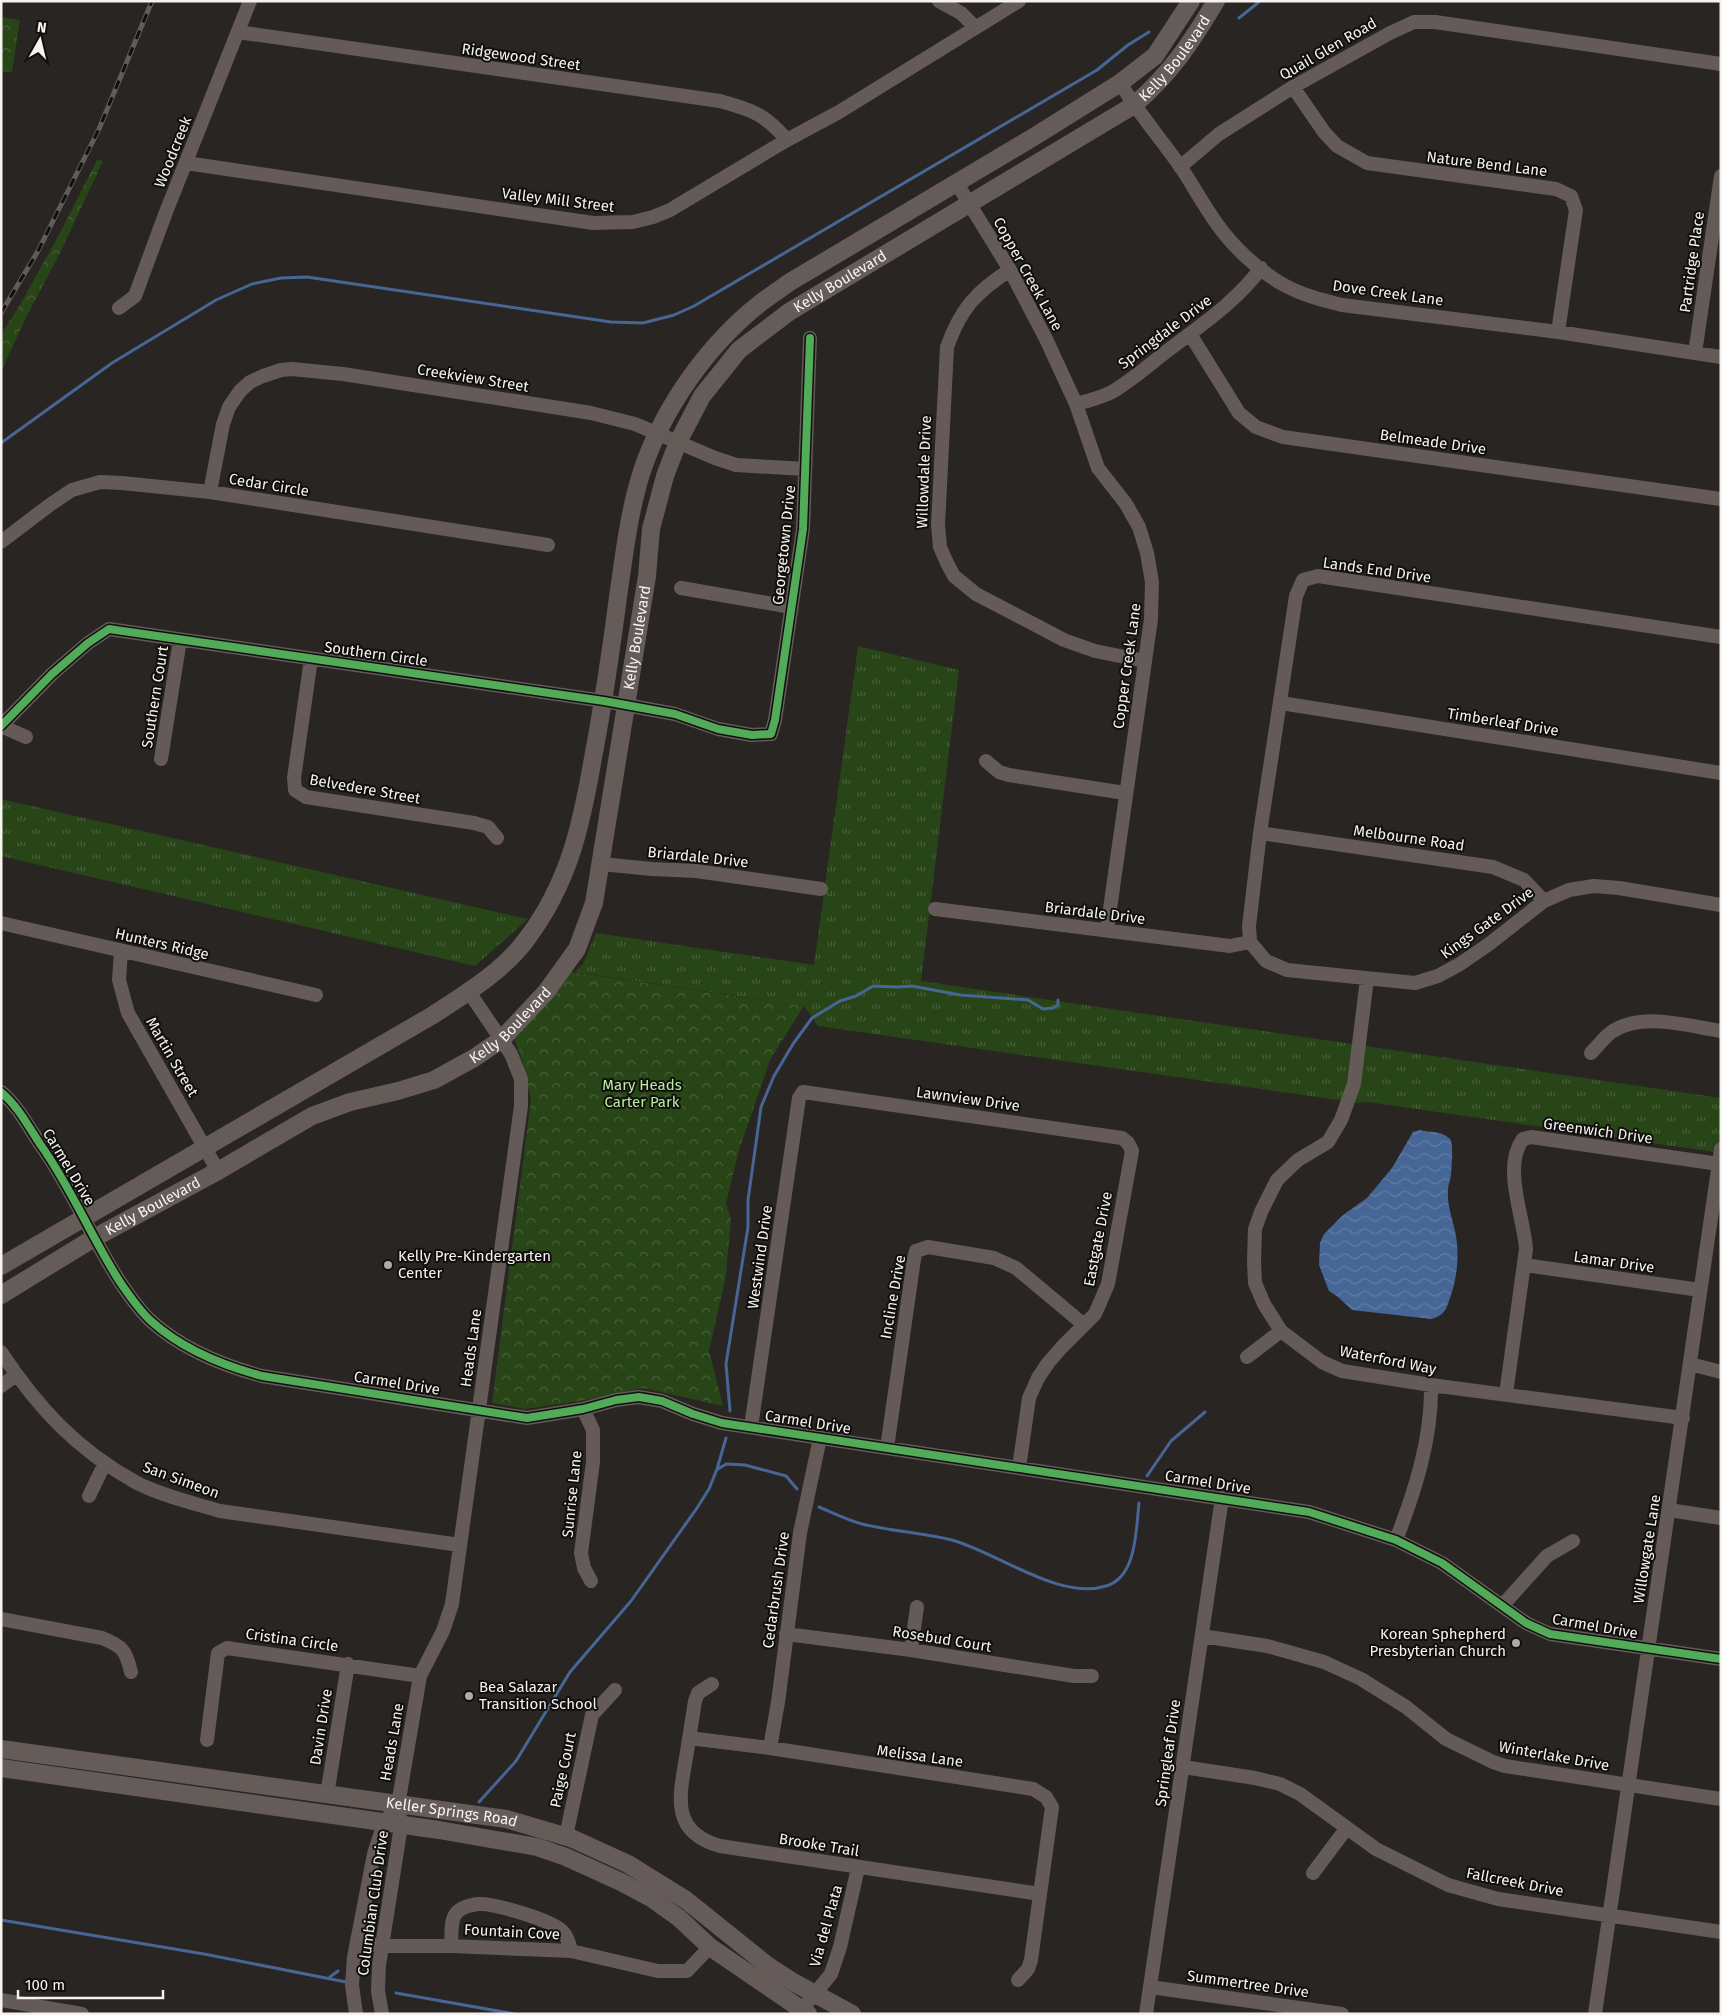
<svg xmlns="http://www.w3.org/2000/svg" width="1722" height="2015" viewBox="0 0 1722 2015" font-family="'Fira Sans',sans-serif">
	<style>
		.grass { fill: url(#grass-tufts) }
		.forest { fill: url(#forest-crowns) }
		.water { fill: url(#water-waves) }
		.lines { fill: none; stroke-linecap: round; stroke-linejoin: round }
		.stream { stroke: #466696; stroke-width: 3 }
		.minor { stroke: #645b59; stroke-width: 14 }
		.major { stroke: #655b59; stroke-width: 18 }
		.rail-casing { stroke: #625c59; stroke-width: 5 }
		.rail { stroke: #110f0d; stroke-width: 3; stroke-dasharray: 9; stroke-linecap: butt }
		.cycleway-casing { stroke: #110f0d; stroke-width: 11 }
		.cycleway { stroke: #51ab58; stroke-width: 8 }
		.poi-dot { fill: #aeaba7; stroke: #110f0d; stroke-width: 2 }
		.labels { text-anchor: middle; dominant-baseline: central; stroke-width: 4; stroke-linejoin: round; paint-order: stroke }
		.street-label { font-size: 15px; fill: #f6f3ef; stroke: #110f0d }
		.park-label { font-size: 15px; fill: #b5ef9d; stroke: #110f0d }
		.poi-label { font-size: 15px; fill: #f6f3ef; stroke: #110f0d; text-anchor: start }
	</style>
	<defs>
		<pattern id="grass-tufts" width="24" height="20" patternUnits="userSpaceOnUse" patternTransform="scale(1.25)"><rect width="24" height="20" fill="#284518"/><path d="M3 7l-1-3M5 7V3M7 7l1-3M15 17l-1-3M17 17v-4M19 17l1-3" fill="none" stroke="#48603a"/></pattern>
		<pattern id="forest-crowns" width="20" height="18" patternUnits="userSpaceOnUse" patternTransform="scale(1.25)"><rect width="20" height="18" fill="#284518"/><path d="M2 6a3 3 0 1 1 6 0M12 15a3 3 0 1 1 6 0" fill="none" stroke="#48603a"/></pattern>
		<pattern id="water-waves" width="16" height="10" patternUnits="userSpaceOnUse" patternTransform="scale(1.25)"><rect width="16" height="10" fill="#466696"/><path d="M0 5q4-4 8 0t8 0" fill="none" stroke="#617ca5"/></pattern>
	</defs>
	<rect width="100%" height="100%" fill="#282522"/>
	<path class="grass" d="M 858,646 L 959,670 L 921,981 L 1721,1098 L 1721,1153 L 1368,1102 L 1359,1103 L 818,1026 L 804,1006 L 575,972 L 583,964 L 596,933 L 814,965 Z
		M 1,799 L 528,919 L 475,966 L 1,856 Z"/>
	<path class="forest" d="M 1,17 L 20,20 L 12,72 L 1,71 Z
		M 97,160 L 103,161 L 60,253 L 28,314 L 1,371 L 1,334 L 20,305 L 61,231 Z
		M 565,971 L 804,1006 L 770,1060 L 739,1150 L 726,1203 L 731,1220 L 726,1276 L 709,1351 L 723,1406 L 643,1388 L 581,1401 L 525,1409 L 492,1403 L 531,1100 L 522,1060 L 513,1035 Z"/>
	<path class="water" d="M 1420,1130 C 1432,1133 1441,1130 1451,1140 C 1453,1151 1452,1163 1451,1174 C 1451,1179 1448,1184 1448,1189 C 1447,1203 1451,1214 1454,1227 C 1460,1249 1458,1274 1451,1295 C 1446,1309 1446,1315 1431,1319 L 1352,1310 L 1338,1297 L 1329,1291 L 1319,1265 L 1320,1243 L 1324,1234 L 1343,1215 L 1367,1198 L 1392,1168 L 1413,1132 Z"/>
	<g class="lines">
		<path class="stream" d="M 1239,18 L 1260,1
			M 1,443 L 112,363 L 216,300 L 252,284 L 281,278 L 307,277 L 611,322 L 643,323 L 674,315 L 694,306 L 1097,70 L 1128,45 L 1149,32
			M 730,1411 L 726,1364 L 748,1227 L 748,1200 L 761,1107 L 774,1076 L 793,1044 L 812,1018 L 840,1001 L 856,996 L 873,986 L 898,987 L 912,986 L 960,995 L 1028,1000 L 1043,1009 L 1053,1008 L 1058,1005 L 1058,1000
			M 718,1469 L 726,1464 L 745,1465 L 786,1476 L 797,1489
			M 1147,1476 L 1171,1441 L 1205,1412
			M 819,1507 C 833,1513 847,1520 862,1524 C 891,1531 922,1533 952,1540 C 996,1552 1060,1601 1106,1586 C 1137,1577 1136,1529 1139,1503
			M 479,1802 L 516,1761 L 570,1672 L 631,1601 L 697,1508 L 709,1489 L 717,1469 L 726,1438
			M 1,1920 L 204,1954 L 346,1982
			M 330,1977 L 338,1971
			M 396,1993 L 515,2014"/>
		<path class="minor" d="M 939,1 L 961,13 L 975,27
			M 238,32 L 720,101 C 752,110 765,114 787,140
			M 1120,83 C 1138,112 1160,138 1180,166 C 1193,185 1203,205 1217,224 C 1233,247 1259,271 1284,285 C 1302,295 1322,300 1342,305 L 1558,332 L 1721,357
			M 1293,87 L 1324,132 L 1337,146 L 1367,163 L 1556,189 L 1571,196 L 1576,210 L 1558,332
			M 186,163 L 593,223 L 633,222 L 653,217 L 670,210 L 787,140 L 839,112 L 1019,1
			M 1180,167 L 1219,134 L 1293,87 L 1390,33 L 1414,22 L 1435,22 L 1721,64
			M 956,182 L 1010,270 L 1046,339 L 1076,404 L 1098,468 L 1126,504 L 1139,527 L 1147,553 L 1152,582 L 1151,619 L 1107,930
			M 1010,270 C 976,292 961,308 947,347 L 938,525 L 940,547 L 947,563 L 954,576 L 976,594 L 1064,640 L 1095,651 L 1145,661
			M 119,308 L 135,296 L 166,212 L 250,1
			M 1190,334 L 1239,413 L 1256,427 L 1283,437 L 1721,499
			M 1695,353 L 1721,176
			M 1076,404 C 1088,401 1100,398 1112,392 C 1131,381 1149,365 1167,351 C 1201,325 1236,302 1261,268
			M 210,492 L 223,424 L 229,407 L 240,391 L 250,382 L 263,376 L 281,370 L 292,369 L 343,374 L 591,413 L 635,424 L 715,458 L 736,465 L 805,469
			M 1,542 L 51,504 L 72,490 L 100,482 L 122,483 L 210,492 L 548,545
			M 681,588 L 791,607
			M 311,659 L 294,778 L 295,790 L 306,797 L 474,823 L 488,827 L 497,838
			M 1281,703 L 1721,773
			M 1,726 L 52,674 L 88,643 L 109,629 L 604,701 L 675,714 L 718,729 L 752,735 L 771,734 L 775,720 L 803,529 L 810,338
			M 1,726 L 26,737
			M 161,759 L 180,640
			M 986,761 L 999,772 L 1009,775 L 1125,793
			M 1260,833 L 1493,867 L 1524,880 L 1544,901
			M 601,864 L 652,869 L 696,871 L 821,889
			M 935,909 L 1230,946 L 1250,942
			M 1,923 L 316,995
			M 1250,942 L 1249,926 L 1260,833 L 1296,596 L 1303,580 L 1318,576 L 1721,637
			M 1250,942 L 1266,961 L 1287,970 L 1415,983 L 1438,976 L 1460,964 L 1489,944 L 1544,901 L 1569,890 L 1594,886 L 1619,888 L 1721,905
			M 121,952 L 119,980 L 128,1013 L 218,1171
			M 1367,979 L 1354,1084 L 1341,1120 L 1328,1142 L 1298,1160 L 1277,1180 L 1261,1212 L 1255,1229 L 1254,1262 L 1255,1283 L 1264,1304 L 1281,1331 L 1322,1362 L 1342,1371 L 1431,1385 L 1683,1418
			M 1591,1053 C 1598,1046 1605,1036 1613,1031 C 1643,1012 1688,1026 1721,1031
			M 1,1092 C 18,1106 28,1126 40,1144 C 71,1187 91,1237 120,1282 C 129,1295 139,1310 151,1321 C 182,1349 221,1365 262,1376 L 527,1418 L 583,1409 L 616,1400 L 639,1397 L 662,1401 L 693,1414 L 722,1423 L 1309,1512 L 1396,1540 L 1442,1563 L 1526,1623 L 1550,1634 L 1721,1659
			M 1524,1265 L 1700,1290
			M 1,1352 C 38,1408 77,1450 137,1483 C 163,1496 193,1503 220,1511 L 460,1545
			M 1247,1357 L 1281,1331
			M 1690,1364 L 1721,1372
			M 1,1386 L 16,1375
			M 1506,1394 L 1526,1249 C 1524,1217 1502,1167 1523,1139 L 1531,1137 L 1719,1164
			M 583,1409 L 593,1430 L 593,1462 L 581,1553 L 584,1568 L 591,1581
			M 751,1427 L 799,1098 L 803,1092 L 1122,1138 L 1128,1143 L 1132,1151 L 1108,1284 L 1095,1314 L 1062,1347 L 1048,1363 L 1038,1378 L 1029,1398 L 1019,1468
			M 887,1448 L 914,1259 L 916,1251 L 928,1247 L 994,1258 L 1016,1268 L 1083,1324
			M 89,1496 L 105,1463
			M 1669,1510 L 1721,1518
			M 1396,1540 C 1415,1491 1432,1438 1431,1385
			M 1502,1606 L 1547,1556 L 1573,1541
			M 1,1619 L 102,1638 C 122,1646 126,1650 131,1672
			M 786,1634 L 911,1650 L 1074,1676 L 1092,1676
			M 1202,1636 L 1267,1646 L 1324,1662 L 1361,1679 L 1406,1707 L 1446,1739 L 1493,1762 L 1505,1766 L 1721,1799
			M 911,1650 L 917,1607
			M 712,1684 L 698,1693 L 695,1701 C 692,1720 689,1739 686,1758 C 679,1798 671,1832 720,1846 L 1040,1894
			M 689,1738 L 770,1748 L 1033,1789 L 1046,1797 L 1052,1807 L 1031,1960 L 1028,1969 L 1018,1980
			M 207,1740 L 218,1653 L 227,1648 L 420,1676
			M 770,1748 L 778,1702 L 800,1533 L 820,1438
			M 1183,1767 L 1255,1778 L 1280,1784 L 1300,1794 L 1376,1849 L 1448,1885 L 1498,1899 L 1721,1932
			M 327,1795 L 348,1664
			M 566,1836 L 592,1715 L 615,1690
			M 1313,1873 L 1346,1829
			M 357,1943 L 382,1946 L 451,1946 L 571,1951 L 658,1971 L 687,1971 L 710,1947
			M 451,1946 C 452,1936 450,1923 455,1915 C 459,1908 470,1905 478,1904 C 494,1903 551,1920 562,1931 C 568,1937 569,1943 571,1951
			M 1150,1987 L 1342,2014
			M 1,2000 L 82,2014
			M 356,2014 L 352,1985 L 354,1957 L 374,1854 L 384,1823 L 390,1815
			M 382,2014 L 378,1991 L 379,1965 L 401,1826 L 398,1805 L 420,1676 L 443,1631 L 452,1604 L 521,1106 L 521,1079 L 511,1054 L 469,992
			M 798,2014 L 831,1974 L 840,1947 L 858,1868
			M 1146,2014 L 1222,1498
			M 1595,2014 L 1721,1149"/>
		<g class="major">
			<path d="M 1,1266 L 433,1015 C 465,994 502,972 526,940 C 569,883 581,827 593,758 C 603,705 611,651 618,597 C 624,556 629,511 642,471 C 663,408 707,346 758,305 C 768,297 779,290 790,282 L 1032,138 L 1120,83 L 1155,56 L 1191,1"/>
			<path id="s1" d="M 1,1295 L 94,1238 L 218,1171 L 312,1116 L 350,1102 L 398,1091 L 434,1080 L 474,1058 L 502,1039 L 546,992 L 577,949 L 594,903 L 647,576 L 651,529 L 665,476 L 678,442 L 702,396 L 739,350 L 789,312 L 1134,105 C 1171,73 1191,43 1216,1"/>
			<path id="s2" d="M 1,1749 L 506,1819 L 571,1838 L 628,1864 L 686,1900 L 767,1965 L 793,1982 L 852,2014"/>
			<path d="M 1,1768 L 439,1830 L 537,1847 L 566,1857 L 621,1882 L 651,1898 L 679,1918 L 710,1947 L 808,2014"/>
		</g>
		<defs>
			<path id="rail" d="M 1,313 L 38,251 L 99,129 L 152,1"/>
		</defs>
		<use href="#rail" class="rail-casing"/>
		<use href="#rail" class="rail"/>
		<defs>
			<path id="cycleway" d="M 1,726 L 52,674 L 88,643 L 109,629 L 604,701 L 675,714 L 718,729 L 752,735 L 771,734 L 775,720 L 803,529 L 810,338
				M 1,1092 C 18,1106 28,1126 40,1144 C 71,1187 91,1237 120,1282 C 129,1295 139,1310 151,1321 C 182,1349 221,1365 262,1376 L 527,1418 L 583,1409 L 616,1400 L 639,1397 L 662,1401 L 693,1414 L 722,1423 L 1309,1512 L 1396,1540 L 1442,1563 L 1526,1623 L 1550,1634 L 1721,1659"/>
		</defs>
		<use href="#cycleway" class="cycleway-casing"/>
		<use href="#cycleway" class="cycleway"/>
	</g>
	<g class="poi-dot">
		<circle cx="388" cy="1265" r="5"/>
		<circle cx="1516" cy="1643" r="5"/>
		<circle cx="469" cy="1696" r="5"/>
	</g>
	<g class="labels">
		<g class="street-label">
			<text transform="translate(1328 49) rotate(-30)">Quail Glen Road</text>
			<text transform="translate(521 57) rotate(8)">Ridgewood Street</text>
			<text stroke="none"><textPath href="#s1" startOffset="1840">Kelly Boulevard</textPath></text>
			<text transform="translate(173 152) rotate(-68)">Woodcreek</text>
			<text transform="translate(1487 164) rotate(7)">Nature Bend Lane</text>
			<text transform="translate(558 200) rotate(7)">Valley Mill Street</text>
			<text transform="translate(1692 262) rotate(-82)">Partridge Place</text>
			<text transform="translate(1028 274) rotate(61)">Copper Creek Lane</text>
			<text stroke="none"><textPath href="#s1" startOffset="1435">Kelly Boulevard</textPath></text>
			<text transform="translate(1388 293) rotate(8)">Dove Creek Lane</text>
			<text transform="translate(1165 332) rotate(-37)">Springdale Drive</text>
			<text transform="translate(473 378) rotate(9)">Creekview Street</text>
			<text transform="translate(1433 442) rotate(8)">Belmeade Drive</text>
			<text transform="translate(924 472) rotate(-88)">Willowdale Drive</text>
			<text transform="translate(269 485) rotate(9)">Cedar Circle</text>
			<text transform="translate(784 545) rotate(-84)">Georgetown Drive</text>
			<text transform="translate(1377 570) rotate(8)">Lands End Drive</text>
			<text stroke="none"><textPath href="#s1" startOffset="1001">Kelly Boulevard</textPath></text>
			<text transform="translate(376 654) rotate(8)">Southern Circle</text>
			<text transform="translate(1127 666) rotate(-82)">Copper Creek Lane</text>
			<text transform="translate(155 697) rotate(-81)">Southern Court</text>
			<text transform="translate(1503 722) rotate(9)">Timberleaf Drive</text>
			<text transform="translate(365 789) rotate(10)">Belvedere Street</text>
			<text transform="translate(1409 838) rotate(8)">Melbourne Road</text>
			<text transform="translate(698 857) rotate(6)">Briardale Drive</text>
			<text transform="translate(1095 913) rotate(7)">Briardale Drive</text>
			<text transform="translate(1487 923) rotate(-36)">Kings Gate Drive</text>
			<text transform="translate(162 944) rotate(13)">Hunters Ridge</text>
			<text stroke="none"><textPath href="#s1" startOffset="581">Kelly Boulevard</textPath></text>
			<text transform="translate(172 1057) rotate(60)">Martin Street</text>
			<text transform="translate(968 1099) rotate(8)">Lawnview Drive</text>
			<text transform="translate(1598 1131) rotate(8)">Greenwich Drive</text>
			<text transform="translate(69 1167) rotate(59)">Carmel Drive</text>
			<text stroke="none"><textPath href="#s1" startOffset="176">Kelly Boulevard</textPath></text>
			<text transform="translate(1098 1239) rotate(-79)">Eastgate Drive</text>
			<text transform="translate(760 1257) rotate(-82)">Westwind Drive</text>
			<text transform="translate(1614 1262) rotate(8)">Lamar Drive</text>
			<text transform="translate(893 1297) rotate(-80)">Incline Drive</text>
			<text transform="translate(471 1348) rotate(-82)">Heads Lane</text>
			<text transform="translate(1388 1360) rotate(11)">Waterford Way</text>
			<text transform="translate(397 1383) rotate(9)">Carmel Drive</text>
			<text transform="translate(808 1422) rotate(9)">Carmel Drive</text>
			<text transform="translate(181 1480) rotate(20)">San Simeon</text>
			<text transform="translate(1208 1482) rotate(9)">Carmel Drive</text>
			<text transform="translate(572 1494) rotate(-84)">Sunrise Lane</text>
			<text transform="translate(1647 1549) rotate(-81)">Willowgate Lane</text>
			<text transform="translate(776 1590) rotate(-82)">Cedarbrush Drive</text>
			<text transform="translate(1595 1626) rotate(10)">Carmel Drive</text>
			<text transform="translate(942 1639) rotate(9)">Rosebud Court</text>
			<text transform="translate(292 1640) rotate(8)">Cristina Circle</text>
			<text transform="translate(321 1727) rotate(-81)">Davin Drive</text>
			<text transform="translate(392 1742) rotate(-80)">Heads Lane</text>
			<text transform="translate(1168 1753) rotate(-82)">Springleaf Drive</text>
			<text transform="translate(920 1756) rotate(8)">Melissa Lane</text>
			<text transform="translate(1554 1756) rotate(10)">Winterlake Drive</text>
			<text transform="translate(563 1770) rotate(-78)">Paige Court</text>
			<text stroke="none"><textPath href="#s2" startOffset="455">Keller Springs Road</textPath></text>
			<text transform="translate(819 1845) rotate(9)">Brooke Trail</text>
			<text transform="translate(1515 1882) rotate(11)">Fallcreek Drive</text>
			<text transform="translate(373 1903) rotate(-82)">Columbian Club Drive</text>
			<text transform="translate(826 1926) rotate(-74)">Via del Plata</text>
			<text transform="translate(512 1932) rotate(3)">Fountain Cove</text>
			<text transform="translate(1248 1984) rotate(8)">Summertree Drive</text>
		</g>
		<g class="park-label">
			<text x="642" y="1085">Mary Heads<tspan x="642" dy="17">Carter Park</tspan></text>
		</g>
		<g class="poi-label">
			<text x="398" y="1256">Kelly Pre-Kindergarten<tspan x="398" dy="17">Center</tspan></text>
			<text x="1506" y="1634" text-anchor="end">Korean Sphepherd<tspan x="1506" dy="17">Presbyterian Church</tspan></text>
			<text x="479" y="1687">Bea Salazar<tspan x="479" dy="17">Transition School</tspan></text>
		</g>
	</g>
	<rect width="1722" height="2015" fill="none" stroke="#f6f3ef" stroke-width="5"/>
	<g transform="translate(40 40) rotate(8)" stroke="#110f0d" stroke-width="4" paint-order="stroke">
	<path d="M0-4L9 19L0 12L-9 19Z" fill="#f6f3ef"/>
	<text y="-8" font-size="14" font-weight="bold" text-anchor="middle" fill="#f6f3ef">N</text>
	</g>
	<path d="M18 1990v8h145v-8" fill="none" stroke="#f6f3ef" stroke-width="2.5"/>
	<text x="25" y="1990" font-size="15" fill="#f6f3ef" stroke="#110f0d" stroke-width="4" paint-order="stroke">100 m</text>
</svg>
